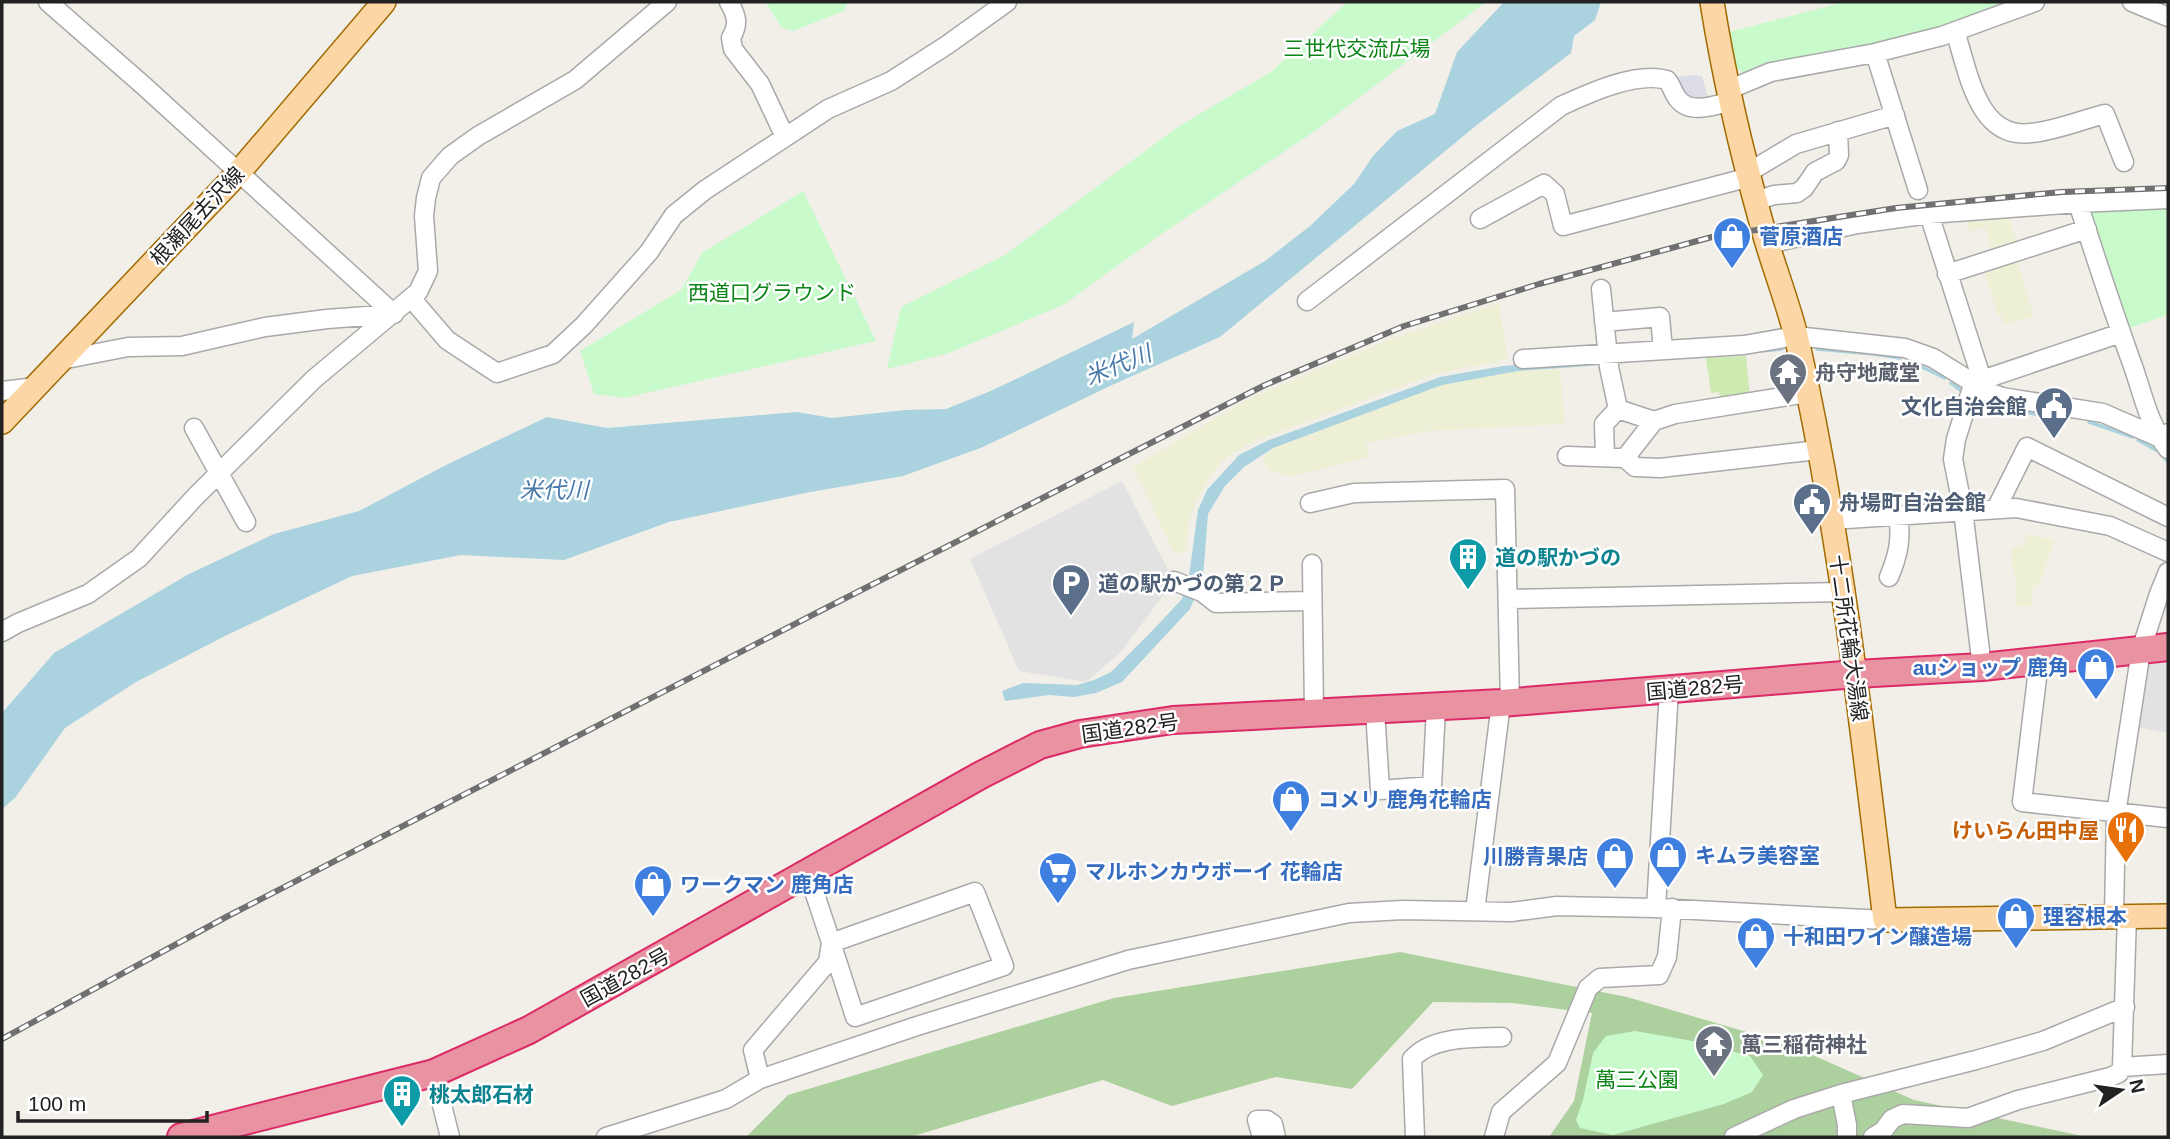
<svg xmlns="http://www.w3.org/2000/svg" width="2170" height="1139" viewBox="0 0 2170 1139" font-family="Helvetica,'Noto Sans JP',sans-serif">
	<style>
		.farmland { fill: #eef0d5 }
		.grass { fill: #cdebb0 }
		.forest { fill: #add19e }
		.park { fill: #c8facc }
		.parking { fill: #e2e2e2 }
		.plaza { fill: #dddde8 }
		.water { fill: #aad3df }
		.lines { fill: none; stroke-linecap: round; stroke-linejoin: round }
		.stream { stroke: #aad3df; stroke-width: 3.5 }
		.minor-casing { stroke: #a9a9a9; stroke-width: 21 }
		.major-casing { stroke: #a06b00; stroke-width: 26 }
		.highway-casing { stroke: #dc2a67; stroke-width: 30 }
		.minor { stroke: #fff; stroke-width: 18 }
		.major { stroke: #fcd6a4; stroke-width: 23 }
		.highway { stroke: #e892a2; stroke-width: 26 }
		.rail-casing { stroke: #707070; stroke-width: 6 }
		.rail { stroke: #fff; stroke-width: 3.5; stroke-dasharray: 10; stroke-linecap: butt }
		.labels { text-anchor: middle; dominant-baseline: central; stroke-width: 5; stroke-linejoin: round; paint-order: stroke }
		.park-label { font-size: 21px; fill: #0c8416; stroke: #fff }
		.street-label { font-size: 21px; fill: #222; stroke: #fff }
		.shop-label { font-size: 21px; font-weight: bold; fill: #366cbe; stroke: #fff; text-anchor: start }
		.worship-label { font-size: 21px; font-weight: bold; fill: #5b616d; stroke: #fff; text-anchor: start }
		.service-label { font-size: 21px; font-weight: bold; fill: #4e5e75; stroke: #fff; text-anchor: start }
		.culture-label { font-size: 21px; font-weight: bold; fill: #0d838f; stroke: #fff; text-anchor: start }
		.food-label { font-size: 21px; font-weight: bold; fill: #c56008; stroke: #fff; text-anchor: end }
		.water-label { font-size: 23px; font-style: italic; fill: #4a7aab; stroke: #fff }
	</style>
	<rect width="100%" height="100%" fill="#f2efe9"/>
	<path class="farmland" d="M 2007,212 L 2019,248 L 1994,255 L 1985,227 L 1970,232 L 1966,216 Z
		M 2015,255 L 2034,316 L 2004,325 L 2001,315 L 1998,316 L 1983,266 Z
		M 1499,303 L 1508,359 L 1434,374 L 1252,442 L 1225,458 L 1210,477 L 1196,501 L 1188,525 L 1187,550 L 1175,555 L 1133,467 L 1250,398 L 1393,338 Z
		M 1560,369 L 1565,424 L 1430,431 L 1366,443 L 1369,457 L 1299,475 L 1285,476 L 1268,469 L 1263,457 L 1273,448 L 1442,385 L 1518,371 Z
		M 2028,534 L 2055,540 L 2039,585 L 2033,586 L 2031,606 L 2016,606 L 2016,577 L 2011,561 L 2011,547 L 2021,547 Z"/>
	<path class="grass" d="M 1746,356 L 1750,398 L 1721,402 L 1719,392 L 1711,393 L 1706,358 Z"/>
	<path class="forest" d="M 1400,952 L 1627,997 L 1788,1044 L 1914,1100 L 2087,1137 L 1549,1137 L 1574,1101 L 1592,1013 L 1512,1003 L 1433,1002 L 1352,1089 L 1276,1077 L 1172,1106 L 1103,1080 L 910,1137 L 746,1137 L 788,1095 L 1114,998 Z"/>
	<path class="park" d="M 765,2 L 848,2 L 844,11 L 793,31 L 782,28 Z
		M 1347,2 L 1486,2 L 1312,133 L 1157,237 L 1063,305 L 949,353 L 887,369 L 901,307 L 1005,255 L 1179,126 L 1271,72 Z
		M 1845,2 L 2015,2 C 1982,15 1947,28 1912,36 C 1856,49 1798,56 1743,72 L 1733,67 L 1729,32 Z
		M 803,191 L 876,341 L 624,398 L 594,394 L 580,351 L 681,290 L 702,253 Z
		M 2168,205 L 2168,315 L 2126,329 L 2083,208 Z
		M 1635,1031 L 1693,1041 L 1750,1056 L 1763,1075 L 1752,1092 L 1724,1104 L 1613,1135 L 1580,1128 L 1576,1120 L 1583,1100 L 1593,1053 L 1606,1036 Z"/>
	<path class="parking" d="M 1122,481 L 1174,581 L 1120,653 L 1086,682 L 1019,671 L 970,559 Z
		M 2168,659 L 2168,733 L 2137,727 L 2147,666 L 2154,661 Z"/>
	<path class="plaza" d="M 1693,75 L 1702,76 L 1708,98 L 1691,102 L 1676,77 Z"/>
	<path class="water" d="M 1504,2 L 1601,2 L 1595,20 L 1574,36 L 1571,53 L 1478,124 L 1220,337 L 1112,385 L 983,447 L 903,476 L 805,493 L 669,522 L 564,560 L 461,555 L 352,576 L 225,636 L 136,682 L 65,728 L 15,798 L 2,809 L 2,713 L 54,653 L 189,574 L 274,534 L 359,511 L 446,465 L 547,417 L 607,428 L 797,412 L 832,418 L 905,410 L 946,409 L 993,390 L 1134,322 L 1132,339 L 1265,261 L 1310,226 L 1354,184 L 1373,156 L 1397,131 L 1435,114 L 1457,52 Z
		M 1605,358 L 1604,365 L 1518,371 L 1442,385 L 1273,448 L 1244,467 L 1225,486 L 1208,514 L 1203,578 L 1190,609 L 1122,682 L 1096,693 L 1074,697 L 1049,695 L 1005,701 L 1002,691 L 1023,683 L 1077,685 L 1094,680 L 1111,672 L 1152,631 L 1182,599 L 1189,576 L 1198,510 L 1207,490 L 1239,455 L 1269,440 L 1440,377 L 1503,366 Z"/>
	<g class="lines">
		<path class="stream" d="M 1817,349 L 1874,354 L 1900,358
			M 1760,351 L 1782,349
			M 1909,361 L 1945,378
			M 1951,383 L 1963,392
			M 1976,400 L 1999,408
			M 2006,410 L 2022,412
			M 2029,413 L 2049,416
			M 2089,422 L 2133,437
			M 2138,440 L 2156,450
			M 2161,454 L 2168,462"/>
		<defs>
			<path id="minor" d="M 48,2 L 144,86 L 394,314
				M 729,2 C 737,16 739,24 731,38 L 733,49 L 760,84 L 785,137
				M 2132,2 L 2168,17
				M 1955,31 C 1968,70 1977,140 2031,133 C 2055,131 2081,120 2105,114 L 2124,162
				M 1875,53 L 1918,190
				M 1728,90 L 1771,72 L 1875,53 L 1942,36 L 2035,2
				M 1749,172 L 1796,144 L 1895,115
				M 1756,201 L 1774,195 L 1797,193 L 1804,188 L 1815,172 L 1836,161 L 1839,155 L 1838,131
				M 2078,203 C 2096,259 2114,314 2134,369 C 2143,396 2150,427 2168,449
				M 1929,214 L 1982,380 L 1973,385 L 1956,439 L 1953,459 L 1963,510 L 1982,667
				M 1480,219 L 1544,184 L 1555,194 L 1563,226 L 1750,177
				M 1768,244 L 1857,224 L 1929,214 L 2078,203 L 2168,199
				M 1947,274 L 2087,229
				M 1601,289 L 1609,367 L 1618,409 L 1654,421
				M 411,298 L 447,340 L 497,373 L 553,354 L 584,325 L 649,252 L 674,215 L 705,190 L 828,109 L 891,81 L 947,45 L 1007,2
				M 1307,301 L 1561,106 C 1589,93 1637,71 1667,80 C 1672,86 1673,93 1678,99 C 1690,115 1716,105 1731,101
				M 1604,322 L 1660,317 L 1663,350
				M 1523,359 L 1744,345 L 1796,336 L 1905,348 L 1933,358 L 1988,392 L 2002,397 L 2103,413 L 2158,437 L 2168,433
				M 61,360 L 128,347 L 182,346 L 265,327 L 327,319 L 394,314
				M 1982,380 L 2121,333
				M 2,391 L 36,387
				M 194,428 L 246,522
				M 1567,456 L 1625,458 L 1635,467 L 1660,468 L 1818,450
				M 1605,457 L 1604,424 L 1618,409
				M 1625,458 L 1654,421 L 1675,414 L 1808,393
				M 1310,503 L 1354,493 L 1505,489 L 1510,702
				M 1996,509 L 2027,447 L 2168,517
				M 1831,520 L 2016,508 L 2110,526 L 2168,552
				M 1312,564 L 1314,712
				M 1889,577 C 1898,556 1902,538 1898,515
				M 1174,581 L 1202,592 L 1216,603 L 1311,601
				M 1508,599 L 1843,592
				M 2,632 L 18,623 L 88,594 L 139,558 L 195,497 L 314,379 L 418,292 L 428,271 L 424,216 L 426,198 L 431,178 L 450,156 L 478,136 L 575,80 L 667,2
				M 2039,661 L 2022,802 L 2168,818
				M 1375,710 L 1380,790 L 1432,786 L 1436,708
				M 1656,908 L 1669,690
				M 1475,911 L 1501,703
				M 2114,916 L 2116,814 L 2141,650 L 2159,594 L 2168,572
				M 2127,916 L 2122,1067 L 2168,1064
				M 434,1073 L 450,1137
				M 760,1079 L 753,1050 L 828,962 L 831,943 L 975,892 L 1004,966 L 855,1017 C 840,969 824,921 808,873
				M 1841,1094 L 1847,1125 L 1847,1137
				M 606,1137 L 726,1099 L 760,1079 L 914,1027 L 1128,960 L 1349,913 L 1403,910 L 1511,912 L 1557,906 L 1656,908 L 1885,920
				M 1262,1137 L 1257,1120 L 1267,1120 L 1273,1124 L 1276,1137
				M 1415,1137 L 1412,1059 C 1432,1036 1473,1038 1502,1037
				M 1494,1137 L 1501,1112 L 1557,1063 L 1588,988 L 1600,978 L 1659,975 L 1667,957 L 1672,908
				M 1734,1137 L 1794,1109 L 1841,1094 L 1976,1060 L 2043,1041 L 2125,1007
				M 1873,1137 L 1883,1131 L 1892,1119 L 1903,1114 L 1968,1118 L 2018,1100 L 2110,1077 L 2119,1073 L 2122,1067"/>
			<path id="major" d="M 1712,2 C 1724,78 1742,154 1763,229 C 1773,266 1788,302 1797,340 C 1840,531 1862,726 1885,920 L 2168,916
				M 2,422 L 239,172 L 384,2"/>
			<path id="highway" d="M 181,1137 L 434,1073 L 529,1030 L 981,775 L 1040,745 L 1080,734 L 1173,720 L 1501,703 L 1856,674 L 1982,667 L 2168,647"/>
		</defs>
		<use href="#minor" class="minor-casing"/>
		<use href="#major" class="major-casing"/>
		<use href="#highway" class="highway-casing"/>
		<use href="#minor" class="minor"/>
		<use href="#major" class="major"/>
		<use href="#highway" class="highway"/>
		<defs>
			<path id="rail" d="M 2,1039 L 228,916 L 826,608 L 1265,385 L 1404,326 L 1539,284 L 1712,237 L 1896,208 L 2061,192 L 2168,188"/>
		</defs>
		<use href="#rail" class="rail-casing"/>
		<use href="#rail" class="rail"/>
	</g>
	<defs>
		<symbol id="shop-pin" viewBox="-11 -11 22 30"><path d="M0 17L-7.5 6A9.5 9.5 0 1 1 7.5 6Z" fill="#3f7fe0" stroke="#fff"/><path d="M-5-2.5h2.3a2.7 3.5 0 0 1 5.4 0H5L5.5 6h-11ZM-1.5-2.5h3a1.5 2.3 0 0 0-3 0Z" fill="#fff"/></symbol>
		<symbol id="temple-pin" viewBox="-11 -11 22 30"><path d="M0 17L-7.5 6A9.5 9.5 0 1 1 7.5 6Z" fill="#6b7280" stroke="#fff"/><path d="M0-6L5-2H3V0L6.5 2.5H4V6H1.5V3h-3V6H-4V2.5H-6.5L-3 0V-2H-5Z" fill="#fff"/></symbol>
		<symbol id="civic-pin" viewBox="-11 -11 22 30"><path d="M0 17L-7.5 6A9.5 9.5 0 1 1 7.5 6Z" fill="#5c6f8a" stroke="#fff"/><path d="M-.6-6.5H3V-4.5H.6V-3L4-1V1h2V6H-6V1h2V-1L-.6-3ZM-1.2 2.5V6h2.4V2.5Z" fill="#fff"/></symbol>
		<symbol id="building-pin" viewBox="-11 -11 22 30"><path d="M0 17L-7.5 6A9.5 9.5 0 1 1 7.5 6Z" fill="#0f9aa8" stroke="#fff"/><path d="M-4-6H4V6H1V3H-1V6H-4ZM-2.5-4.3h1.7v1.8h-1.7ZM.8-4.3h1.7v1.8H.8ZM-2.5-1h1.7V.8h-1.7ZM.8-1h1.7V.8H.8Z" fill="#fff"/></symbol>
		<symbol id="parking-pin" viewBox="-11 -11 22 30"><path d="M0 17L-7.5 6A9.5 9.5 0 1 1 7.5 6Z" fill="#5c6f8a" stroke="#fff"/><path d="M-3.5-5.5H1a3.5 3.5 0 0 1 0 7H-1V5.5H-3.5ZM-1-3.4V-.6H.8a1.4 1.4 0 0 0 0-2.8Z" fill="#fff"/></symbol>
		<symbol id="restaurant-pin" viewBox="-11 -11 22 30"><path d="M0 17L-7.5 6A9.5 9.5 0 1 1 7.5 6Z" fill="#e8710a" stroke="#fff"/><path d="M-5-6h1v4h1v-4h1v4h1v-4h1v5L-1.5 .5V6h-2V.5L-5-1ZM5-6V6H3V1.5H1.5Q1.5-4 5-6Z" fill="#fff"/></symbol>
		<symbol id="supermarket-pin" viewBox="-11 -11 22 30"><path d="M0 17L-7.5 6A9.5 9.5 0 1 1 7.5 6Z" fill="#3f7fe0" stroke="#fff"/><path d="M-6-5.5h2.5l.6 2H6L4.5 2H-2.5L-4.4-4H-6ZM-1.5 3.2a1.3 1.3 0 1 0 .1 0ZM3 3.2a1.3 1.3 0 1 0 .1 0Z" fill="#fff"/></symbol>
	</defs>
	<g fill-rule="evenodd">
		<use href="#shop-pin" x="1710" y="214" width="44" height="60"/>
		<use href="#temple-pin" x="1766" y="350" width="44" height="60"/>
		<use href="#civic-pin" x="2032" y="384" width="44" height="60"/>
		<use href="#civic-pin" x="1790" y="480" width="44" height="60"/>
		<use href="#building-pin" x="1446" y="535" width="44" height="60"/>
		<use href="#parking-pin" x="1049" y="561" width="44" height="60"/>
		<use href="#shop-pin" x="2074" y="645" width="44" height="60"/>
		<use href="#shop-pin" x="1269" y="777" width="44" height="60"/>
		<use href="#restaurant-pin" x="2104" y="808" width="44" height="60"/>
		<use href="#shop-pin" x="1646" y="833" width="44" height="60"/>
		<use href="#shop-pin" x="1593" y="834" width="44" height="60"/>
		<use href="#supermarket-pin" x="1036" y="849" width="44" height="60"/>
		<use href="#shop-pin" x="631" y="862" width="44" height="60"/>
		<use href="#shop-pin" x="1994" y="894" width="44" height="60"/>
		<use href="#shop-pin" x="1734" y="914" width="44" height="60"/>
		<use href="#temple-pin" x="1692" y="1022" width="44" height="60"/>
		<use href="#building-pin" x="380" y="1072" width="44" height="60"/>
	</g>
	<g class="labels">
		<g class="park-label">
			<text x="1357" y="48">三世代交流広場</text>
			<text x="772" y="292">西道口グラウンド</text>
			<text x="1637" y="1079">萬三公園</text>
		</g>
		<g class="street-label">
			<text transform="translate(197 216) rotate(-47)">根瀬尾去沢線</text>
			<text transform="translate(1849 638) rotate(82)">十二所花輪大湯線</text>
			<text transform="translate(1695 688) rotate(-5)">国道282号</text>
			<text transform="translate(1130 728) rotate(-8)">国道282号</text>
			<text transform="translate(625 977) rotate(-29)">国道282号</text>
		</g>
		<g class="shop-label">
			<text x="1759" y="236">菅原酒店</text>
			<text x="2069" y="667" text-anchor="end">auショップ 鹿角</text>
			<text x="1318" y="799">コメリ 鹿角花輪店</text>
			<text x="1695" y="855">キムラ美容室</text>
			<text x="1588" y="856" text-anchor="end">川勝青果店</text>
			<text x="1085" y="871">マルホンカウボーイ 花輪店</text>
			<text x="680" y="884">ワークマン 鹿角店</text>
			<text x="2043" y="916">理容根本</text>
			<text x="1783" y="936">十和田ワイン醸造場</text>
		</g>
		<g class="worship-label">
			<text x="1815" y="372">舟守地蔵堂</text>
			<text x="1741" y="1044">萬三稲荷神社</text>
		</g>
		<g class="service-label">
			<text x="2027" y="406" text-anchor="end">文化自治会館</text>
			<text x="1839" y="502">舟場町自治会館</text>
			<text x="1098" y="583">道の駅かづの第２Ｐ</text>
		</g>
		<g class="culture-label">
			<text x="1495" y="557">道の駅かづの</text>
			<text x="429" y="1094">桃太郎石材</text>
		</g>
		<g class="food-label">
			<text x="2099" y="830">けいらん田中屋</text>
		</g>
		<g class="water-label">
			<text transform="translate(1118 365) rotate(-22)">米代川</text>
			<text x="554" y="490">米代川</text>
		</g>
	</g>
	<rect width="2170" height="1139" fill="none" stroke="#222222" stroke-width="7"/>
	<g transform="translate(2121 1090) rotate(77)" stroke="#ffffff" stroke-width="5" paint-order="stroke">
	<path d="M0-5L12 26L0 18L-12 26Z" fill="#222222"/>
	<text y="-10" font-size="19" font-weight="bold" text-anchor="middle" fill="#222222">N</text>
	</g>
	<path d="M18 1111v10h189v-10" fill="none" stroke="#222222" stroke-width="3.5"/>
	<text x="28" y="1111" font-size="21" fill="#222222" stroke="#ffffff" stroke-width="5" paint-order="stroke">100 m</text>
</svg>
